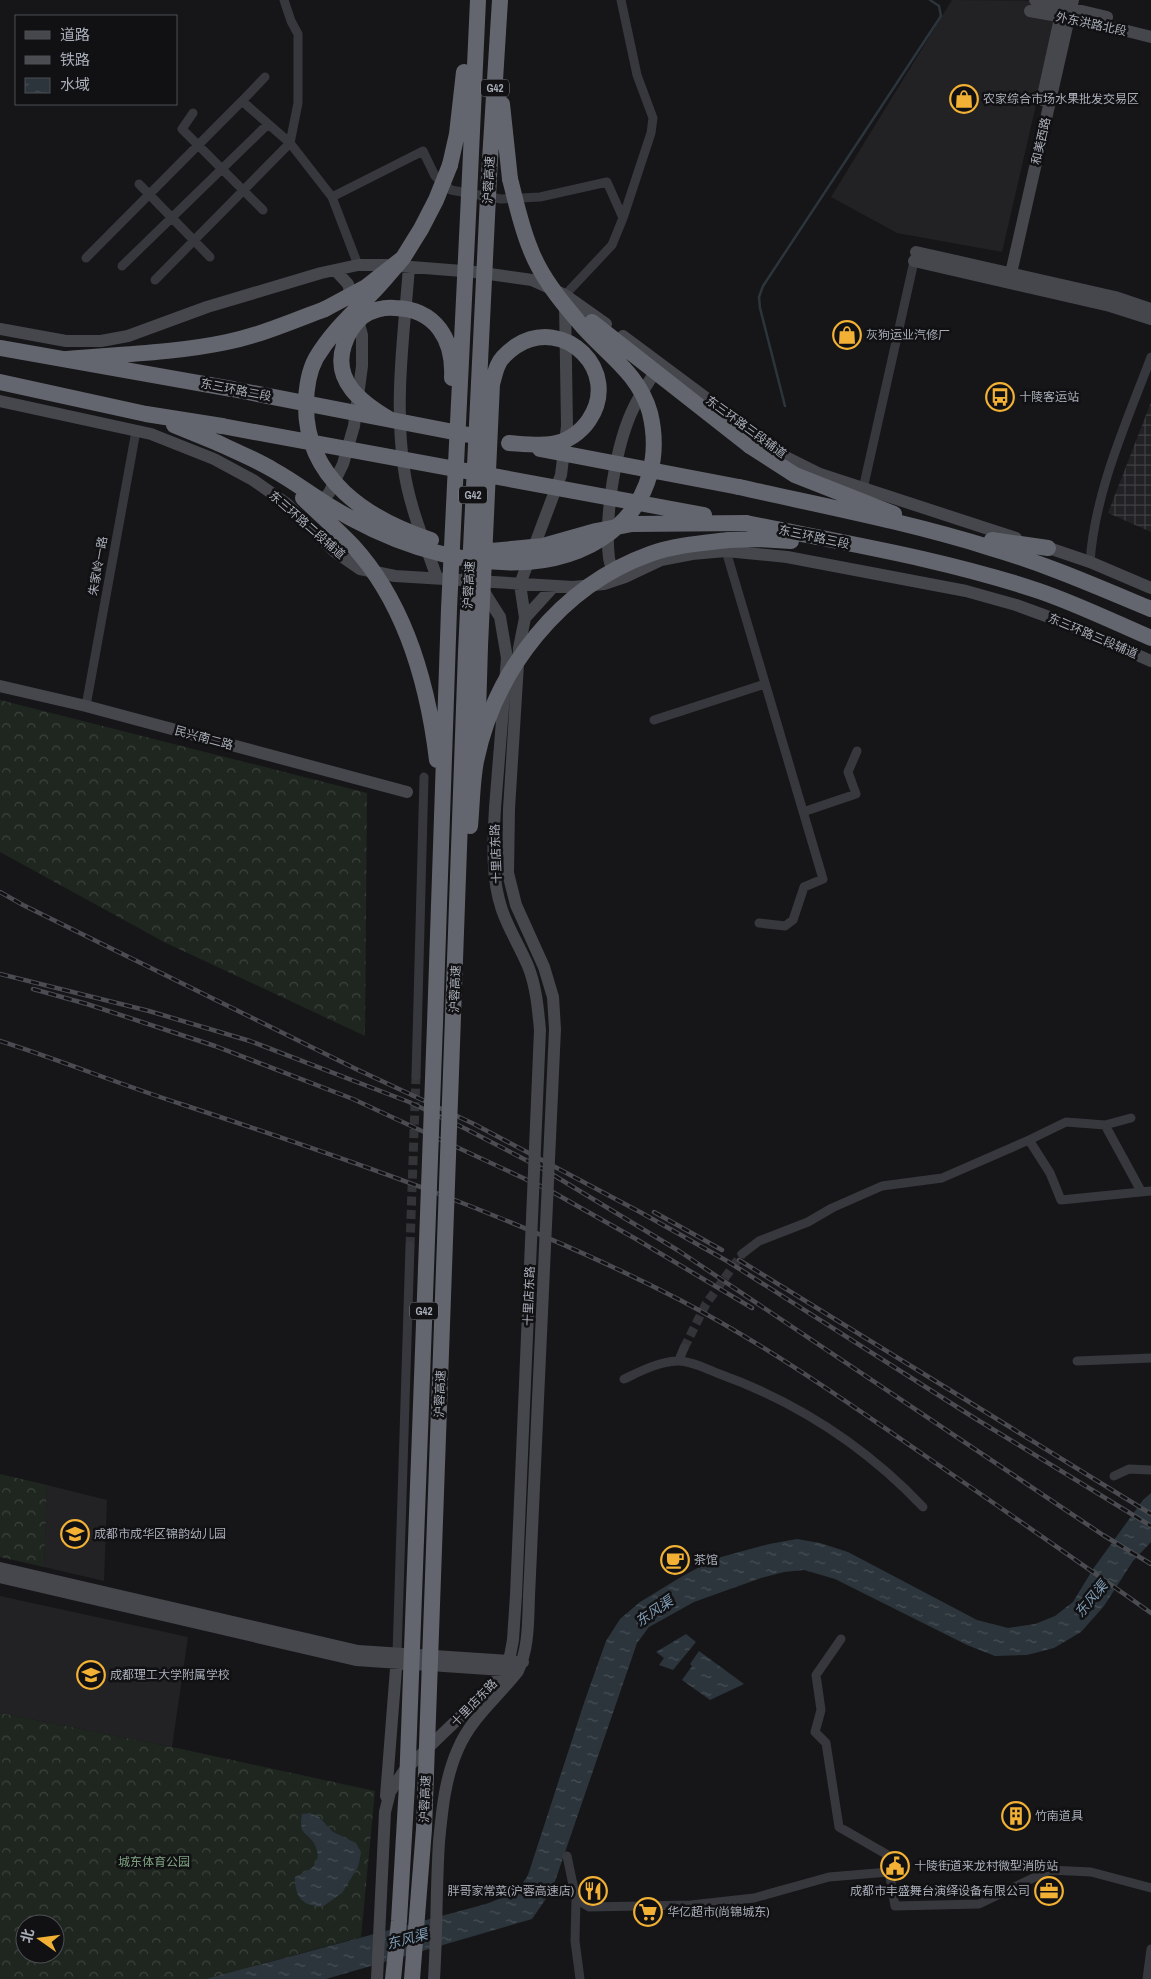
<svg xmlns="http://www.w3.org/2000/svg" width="1151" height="1979" viewBox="0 0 1151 1979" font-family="'Archivo Narrow','Noto Sans SC',sans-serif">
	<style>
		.built { fill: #222225 }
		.industrial { fill: url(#industrial-grid) }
		.forest { fill: url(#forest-crowns); fill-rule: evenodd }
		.water { fill: url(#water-ripples) }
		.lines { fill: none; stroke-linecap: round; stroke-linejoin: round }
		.stream { stroke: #2c353c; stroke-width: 2.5 }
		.street-tunnel { stroke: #333438; stroke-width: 9; stroke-dasharray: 9 4.5; stroke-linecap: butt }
		.street { stroke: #37383d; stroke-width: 9 }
		.secondary { stroke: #45474d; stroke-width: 12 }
		.highway { stroke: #63666e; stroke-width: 16 }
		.rail-casing { stroke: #4a4c52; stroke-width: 4.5 }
		.rail { stroke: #111113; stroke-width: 2.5; stroke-dasharray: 8; stroke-linecap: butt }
		.secondary-bridge { stroke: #45474d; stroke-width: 12 }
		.highway-bridge { stroke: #63666e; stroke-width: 16 }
		.labels { text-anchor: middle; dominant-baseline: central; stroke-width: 5; stroke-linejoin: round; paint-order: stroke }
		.shield { fill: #111113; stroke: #7b7e86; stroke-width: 1 }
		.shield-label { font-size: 11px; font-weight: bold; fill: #a8adb8 }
		.street-label { font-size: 12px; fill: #a8adb8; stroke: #111113 }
		.poi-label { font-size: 12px; fill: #a8adb8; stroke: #111113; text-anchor: start }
		.park-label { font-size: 12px; fill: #7fa381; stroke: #111113 }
		.water-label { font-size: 14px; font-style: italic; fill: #7f9bb3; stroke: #111113 }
	</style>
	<defs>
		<pattern id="industrial-grid" width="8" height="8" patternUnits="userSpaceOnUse" patternTransform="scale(1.25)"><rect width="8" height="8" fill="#222225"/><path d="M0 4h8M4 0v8" fill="none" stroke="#3f3f43"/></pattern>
		<pattern id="forest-crowns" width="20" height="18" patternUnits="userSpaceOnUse" patternTransform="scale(1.25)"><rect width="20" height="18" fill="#1e261f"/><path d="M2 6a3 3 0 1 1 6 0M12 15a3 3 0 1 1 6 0" fill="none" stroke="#3c433d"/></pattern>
		<pattern id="water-ripples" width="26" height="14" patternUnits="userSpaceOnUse" patternTransform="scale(1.25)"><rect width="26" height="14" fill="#2c353c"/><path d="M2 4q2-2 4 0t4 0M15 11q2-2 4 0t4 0" fill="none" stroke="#485056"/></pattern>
	</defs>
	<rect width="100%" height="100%" fill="#161618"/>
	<path class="built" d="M 952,0 L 1060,1 L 1002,252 L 897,233 L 831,197 Z
		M 47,1485 L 107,1500 L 104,1581 L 44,1567 Z
		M 0,1596 L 188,1637 L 172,1747 L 0,1713 Z"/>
	<path class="industrial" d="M 1151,402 L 1151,532 L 1108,513 Z"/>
	<path class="forest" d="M 0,700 L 367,793 L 365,1036 L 164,942 L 0,852 Z
		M 0,1474 L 47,1485 L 44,1567 L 0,1557 Z
		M 0,1713 L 172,1747 L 375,1791 L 361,1937 L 258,1965 L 260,1979 L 0,1979 ZM 25,1924 L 55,1924 L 55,1954 L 25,1954 Z"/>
	<path class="water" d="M 1151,1493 L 1151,1542 L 1133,1561 L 1104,1606 L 1081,1632 L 1054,1648 L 1027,1655 L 995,1656 L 967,1645 L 835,1579 L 804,1570 L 784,1572 L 761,1578 L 694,1602 L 649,1627 L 637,1643 L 552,1890 L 532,1919 L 326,1979 L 206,1979 L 486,1904 C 506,1896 517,1894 528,1875 L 585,1700 L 606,1641 L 620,1619 L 640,1602 L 681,1577 L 714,1559 L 769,1544 L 797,1539 L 820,1543 L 848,1552 L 977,1620 L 1008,1628 L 1035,1624 L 1055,1616 L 1073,1602 L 1093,1569 L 1143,1500 Z
		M 686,1634 L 696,1642 L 673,1670 L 659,1665 L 664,1658 L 656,1652 Z
		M 699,1651 L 744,1684 L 710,1700 L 682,1680 L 692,1666 L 690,1664 Z
		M 310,1813 L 319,1817 L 333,1832 L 356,1843 L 361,1853 L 358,1867 L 342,1893 L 322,1907 C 302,1905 295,1898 295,1877 C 309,1871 324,1864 315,1845 C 309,1832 298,1837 302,1814 Z"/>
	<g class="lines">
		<path class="stream" d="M 785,406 L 760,308 L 759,297 L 763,286 L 941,16 L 939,6 L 930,0"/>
		<path class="street-tunnel" d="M 410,1246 L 416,1076
			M 684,1348 L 706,1304 L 742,1254"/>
		<path class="street" d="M 284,0 L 291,21 L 298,34 L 298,103 L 290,143 L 332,197 L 358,265
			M 621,0 L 637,75 L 653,118 L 651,133 L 623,218
			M 242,101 L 265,77
			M 193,113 L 182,129 L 263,210
			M 139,184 L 210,257
			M 332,197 L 423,151 L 435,176 L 451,190 L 501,199 L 540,197 L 607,182 L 623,218 L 612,245 L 565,295
			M 86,258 L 242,101 L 290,143 L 155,280
			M 122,266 L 267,125
			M 863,489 L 915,257
			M 726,551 L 823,879 L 804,887 L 793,920 L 785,926 L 759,923
			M 1090,562 C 1095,491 1126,424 1151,357
			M 86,706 L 136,431
			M 654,720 L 765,684
			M 803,812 L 856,794 L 848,772 L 857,751
			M 416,1076 L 424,777
			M 1105,1125 L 1141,1191
			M 1029,1140 L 1066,1122 L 1105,1125 L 1131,1118
			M 742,1254 L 759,1241 L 808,1222 L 832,1208 L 882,1186 L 942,1178 L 1029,1140 L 1050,1173 L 1061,1200 L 1151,1191
			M 679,1360 L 684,1348
			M 1077,1361 L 1151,1358
			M 624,1379 C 641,1371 658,1362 677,1361 C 687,1360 708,1369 717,1373 C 795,1401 866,1447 923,1507
			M 1114,1476 L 1129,1469 L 1151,1470
			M 841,1639 L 816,1675 L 821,1710 L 815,1732 L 826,1743 L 839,1827 L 886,1854 L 895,1906 L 979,1904 L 1050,1870 L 1091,1872 L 1151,1888
			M 397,1654 L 410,1246
			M 567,1856 L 576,1899 L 575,1941 L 580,1979
			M 576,1899 L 589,1907 L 691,1905 L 754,1898 L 829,1877 L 889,1872
			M 1147,1979 L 1151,1949"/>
		<path class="secondary" d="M 1035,0 L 1107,17
			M 1030,11 L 1091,22 L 1151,37
			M 1042,100 L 1064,0
			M 916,252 L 1115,297 L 1151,309
			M 914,261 L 1110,306 L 1151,319
			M 409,267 C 404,334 394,402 404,469 C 409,506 425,543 437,578
			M 1009,282 L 1073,0
			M 0,329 L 66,341 L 101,341 L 128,336 L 207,307 L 321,273 L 358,265 L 386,265 L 475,272 L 532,280 L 565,295 L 606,324
			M 623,336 L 784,456 L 820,474 L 1016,538
			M 0,401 L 151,434 L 214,459 L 253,480 L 287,504 L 334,551 L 360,569 L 395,576 L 573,587 L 604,584 L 625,577 L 661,560 L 692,554 L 726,551 L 787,557 L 966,591 L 1016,605 L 1060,621 L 1151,661
			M 316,507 L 329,493 L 343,464 L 354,426 L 362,366 L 362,335 L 348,284 L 335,270
			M 1040,545 L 1090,562 L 1151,588
			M 616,579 C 614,573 610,565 609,558 C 604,517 616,443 634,407 C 641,392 652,378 660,364
			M 481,587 L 500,617 L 507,658 L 495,808
			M 525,618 L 520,584 L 561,475 L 567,426 L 565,303
			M 0,686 L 86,706 L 407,792
			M 509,809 L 519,648 L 525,618 L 554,586
			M 0,1568 L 358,1651 L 523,1662
			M 0,1577 L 356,1660 L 518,1671
			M 386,1796 L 397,1656
			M 377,1979 L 385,1812 L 390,1792 L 404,1771 L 490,1688 L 504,1670 L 509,1661 L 513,1640 L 516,1595
			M 434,1979 C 437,1933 436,1888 439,1842 C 442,1810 445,1778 458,1749 C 471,1718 498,1697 518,1671 C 529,1648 528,1621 529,1596"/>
		<path class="highway" d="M 502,104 L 510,179
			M 450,165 L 457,134 L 464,72
			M 470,175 L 478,0
			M 489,176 L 500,0
			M 0,348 L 232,389
			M 67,359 C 121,354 175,353 227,342 C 261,335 293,321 325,309
			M 0,382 L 146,414 L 222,426
			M 174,425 L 218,443
			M 750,446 L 795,475 L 894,514
			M 739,487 C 823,506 908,522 991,548 C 1046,564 1098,587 1151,609
			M 746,523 C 844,543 944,559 1039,591 C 1077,604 1114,622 1151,638
			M 729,540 L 760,539 L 791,541
			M 992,540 L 1048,548
			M 477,747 L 480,646"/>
		<defs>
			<path id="rail" d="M 0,892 L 23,905 L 356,1069 L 474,1124 L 640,1212 L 727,1261 L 976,1419 L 1151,1526
				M 0,974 L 149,1011 L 250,1041 L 409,1102 L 466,1129 L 545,1170 L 679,1251 L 1103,1535 L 1151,1564
				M 33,989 L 87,1004 L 215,1046 L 353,1099 L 549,1190 L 636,1239 L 752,1308
				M 0,1041 C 62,1061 122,1085 184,1105 C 353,1161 521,1218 680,1300 C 764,1344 843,1399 921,1453 C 998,1506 1075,1559 1151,1613
				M 654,1212 L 722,1250
				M 739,1260 L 1151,1514"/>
		</defs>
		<use href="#rail" class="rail-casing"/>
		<use href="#rail" class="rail"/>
		<path class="secondary-bridge" d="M 495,808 C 493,842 491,878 502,910 C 509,930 520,947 528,966 C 536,986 538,1008 540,1030 L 516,1595
			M 509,809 L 508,873 L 516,905 L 544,967 L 553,997 L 555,1029 L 529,1596"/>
		<path class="highway-bridge" d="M 403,258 C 393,269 384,281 373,292 C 352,314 332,331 316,358 C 309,371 306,390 306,406 C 306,479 367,519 431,540
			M 325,309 L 366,287 L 403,258 L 421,229 L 436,200 L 450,165
			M 592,322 L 750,446
			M 232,389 L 469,435
			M 389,419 C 362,403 332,381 344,345 C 347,335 354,324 362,317 C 371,310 384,307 395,308 C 436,309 454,340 452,378
			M 222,426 L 704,515
			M 218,443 C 237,452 257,460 275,471 C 293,481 310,494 328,505 C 388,542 457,566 528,562 C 563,559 593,549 619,525 C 650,496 660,454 650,413 C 639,372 603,352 578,321 C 559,299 540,275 530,248 C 521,226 516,202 510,179
			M 540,449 L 739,487
			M 303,498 C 319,514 337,529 353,546 C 405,603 428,685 437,760
			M 474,549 L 491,551 L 543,546 L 596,531 L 632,524 L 746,523
			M 480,646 L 492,384 C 494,378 495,371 498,365 C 501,357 509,351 516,346 C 564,315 622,371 589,420 C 581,432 567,442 552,444 C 538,446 523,444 509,443
			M 470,826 C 472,805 472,782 476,761 C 495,669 561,586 650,554 C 675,545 703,543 729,540
			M 393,1979 L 399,1921 L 407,1785 L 435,1024 L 449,609 L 470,175
			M 412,1979 L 424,1829 L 466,652 L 489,176"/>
	</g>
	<defs>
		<symbol id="shop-ring" viewBox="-11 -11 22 22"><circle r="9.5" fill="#111113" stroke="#f2b134" stroke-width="1.5"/><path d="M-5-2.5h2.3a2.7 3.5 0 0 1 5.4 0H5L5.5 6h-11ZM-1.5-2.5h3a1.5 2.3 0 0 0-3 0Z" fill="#f2b134"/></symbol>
		<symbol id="bus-ring" viewBox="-11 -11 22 22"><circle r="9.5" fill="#111113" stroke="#f2b134" stroke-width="1.5"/><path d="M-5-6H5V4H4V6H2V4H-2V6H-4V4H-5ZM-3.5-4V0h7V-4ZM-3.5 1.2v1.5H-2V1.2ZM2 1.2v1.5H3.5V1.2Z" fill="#f2b134"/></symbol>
		<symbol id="school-ring" viewBox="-11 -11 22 22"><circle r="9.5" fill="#111113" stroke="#f2b134" stroke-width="1.5"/><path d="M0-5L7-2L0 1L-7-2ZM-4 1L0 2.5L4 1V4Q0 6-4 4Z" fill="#f2b134"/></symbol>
		<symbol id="cafe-ring" viewBox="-11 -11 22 22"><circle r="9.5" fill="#111113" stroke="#f2b134" stroke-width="1.5"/><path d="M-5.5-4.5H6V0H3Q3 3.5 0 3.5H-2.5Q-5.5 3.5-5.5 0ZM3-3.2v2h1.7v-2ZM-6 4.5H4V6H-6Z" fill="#f2b134"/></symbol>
		<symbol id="building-ring" viewBox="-11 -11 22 22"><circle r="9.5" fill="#111113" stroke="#f2b134" stroke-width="1.5"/><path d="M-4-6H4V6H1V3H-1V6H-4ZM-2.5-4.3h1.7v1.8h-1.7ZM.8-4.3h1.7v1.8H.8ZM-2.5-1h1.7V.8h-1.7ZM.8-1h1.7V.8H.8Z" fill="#f2b134"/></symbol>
		<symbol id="civic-ring" viewBox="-11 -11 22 22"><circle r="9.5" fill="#111113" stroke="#f2b134" stroke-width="1.5"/><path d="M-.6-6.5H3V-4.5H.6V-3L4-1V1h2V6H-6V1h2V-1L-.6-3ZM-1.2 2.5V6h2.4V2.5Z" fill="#f2b134"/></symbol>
		<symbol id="restaurant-ring" viewBox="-11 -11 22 22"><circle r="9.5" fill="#111113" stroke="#f2b134" stroke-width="1.5"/><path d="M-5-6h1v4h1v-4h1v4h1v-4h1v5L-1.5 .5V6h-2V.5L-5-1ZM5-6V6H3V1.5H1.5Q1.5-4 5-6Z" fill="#f2b134"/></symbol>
		<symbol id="office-ring" viewBox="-11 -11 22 22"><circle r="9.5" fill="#111113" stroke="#f2b134" stroke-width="1.5"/><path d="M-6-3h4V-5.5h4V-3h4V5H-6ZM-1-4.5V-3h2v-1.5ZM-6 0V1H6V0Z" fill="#f2b134"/></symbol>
		<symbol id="supermarket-ring" viewBox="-11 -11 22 22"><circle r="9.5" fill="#111113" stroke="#f2b134" stroke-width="1.5"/><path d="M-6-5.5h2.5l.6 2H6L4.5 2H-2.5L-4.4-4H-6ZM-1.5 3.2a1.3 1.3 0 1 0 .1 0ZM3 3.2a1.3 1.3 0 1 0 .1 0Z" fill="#f2b134"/></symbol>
	</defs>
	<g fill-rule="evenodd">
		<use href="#shop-ring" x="948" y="83" width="32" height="32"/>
		<use href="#shop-ring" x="831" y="319" width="32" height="32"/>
		<use href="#bus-ring" x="984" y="381" width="32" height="32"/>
		<use href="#school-ring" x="59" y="1518" width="32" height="32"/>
		<use href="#cafe-ring" x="659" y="1544" width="32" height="32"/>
		<use href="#school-ring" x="75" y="1659" width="32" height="32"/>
		<use href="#building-ring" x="1000" y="1800" width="32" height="32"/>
		<use href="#civic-ring" x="879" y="1850" width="32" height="32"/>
		<use href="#restaurant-ring" x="577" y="1875" width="32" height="32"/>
		<use href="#office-ring" x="1033" y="1875" width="32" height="32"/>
		<use href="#supermarket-ring" x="632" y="1896" width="32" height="32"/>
	</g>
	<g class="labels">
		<g class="shield">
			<rect x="481" y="79.5" width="28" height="17" rx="4"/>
			<rect x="459" y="486.5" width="28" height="17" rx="4"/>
			<rect x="410" y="1302.5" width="28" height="17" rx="4"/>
		</g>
		<g class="shield-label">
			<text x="495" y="88">G42</text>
			<text x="473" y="495">G42</text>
			<text x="424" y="1311">G42</text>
		</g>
		<g class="street-label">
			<text transform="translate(1091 24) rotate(12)">外东洪路北段</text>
			<text transform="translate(1041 141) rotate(-77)">和美西路</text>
			<text transform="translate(489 180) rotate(-87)">沪蓉高速</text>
			<text transform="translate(236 390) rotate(11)">东三环路二段</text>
			<text transform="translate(746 427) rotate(36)">东三环路三段辅道</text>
			<text transform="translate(307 525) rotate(41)">东三环路二段辅道</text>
			<text transform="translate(814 537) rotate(12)">东三环路三段</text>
			<text transform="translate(98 566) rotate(-80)">朱家岭一路</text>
			<text transform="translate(469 585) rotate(-87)">沪蓉高速</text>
			<text transform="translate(1093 636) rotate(23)">东三环路三段辅道</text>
			<text transform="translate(204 738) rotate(15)">民兴南二路</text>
			<text transform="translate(496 854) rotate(-92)">十里店东路</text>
			<text transform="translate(455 989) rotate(-88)">沪蓉高速</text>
			<text transform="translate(529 1296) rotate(-88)">十里店东路</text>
			<text transform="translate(440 1394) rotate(-88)">沪蓉高速</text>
			<text transform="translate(474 1703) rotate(-46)">十里店东路</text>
			<text transform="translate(425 1799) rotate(-88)">沪蓉高速</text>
		</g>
		<g class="poi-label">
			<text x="983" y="99">农家综合市场水果批发交易区</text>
			<text x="866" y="335">灰狗运业汽修厂</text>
			<text x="1019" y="397">十陵客运站</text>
			<text x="94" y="1534">成都市成华区锦韵幼儿园</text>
			<text x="694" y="1560">茶馆</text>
			<text x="110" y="1675">成都理工大学附属学校</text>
			<text x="1035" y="1816">竹南道具</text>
			<text x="914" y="1866">十陵街道来龙村微型消防站</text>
			<text x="574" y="1891" text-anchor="end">胖哥家常菜(沪蓉高速店)</text>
			<text x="1030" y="1891" text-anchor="end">成都市丰盛舞台演绎设备有限公司</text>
			<text x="667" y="1912">华亿超市(尚锦城东)</text>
		</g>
		<g class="park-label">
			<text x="154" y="1862">城东体育公园</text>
		</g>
		<g class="water-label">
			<text transform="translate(1091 1599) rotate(-50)">东风渠</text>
			<text transform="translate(654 1611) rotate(-34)">东风渠</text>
			<text transform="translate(407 1939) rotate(-15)">东风渠</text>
		</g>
	</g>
	<rect x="15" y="15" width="162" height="90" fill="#111113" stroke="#4d4f55"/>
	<rect x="25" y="31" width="25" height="8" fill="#45474d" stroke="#4d4f55"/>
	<text x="60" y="40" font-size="15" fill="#a8adb8">道路</text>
	<rect x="25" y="56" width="25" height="8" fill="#4a4c52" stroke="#4d4f55"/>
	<text x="60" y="65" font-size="15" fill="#a8adb8">铁路</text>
	<rect x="25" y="78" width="25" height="15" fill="url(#water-ripples)" stroke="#4d4f55"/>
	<text x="60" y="90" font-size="15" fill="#a8adb8">水域</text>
	<g transform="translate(40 1939) rotate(284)"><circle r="24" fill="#111113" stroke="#4d4f55"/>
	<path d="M0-4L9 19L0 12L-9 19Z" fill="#f2b134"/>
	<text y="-8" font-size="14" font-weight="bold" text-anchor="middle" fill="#a8adb8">北</text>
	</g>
</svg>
